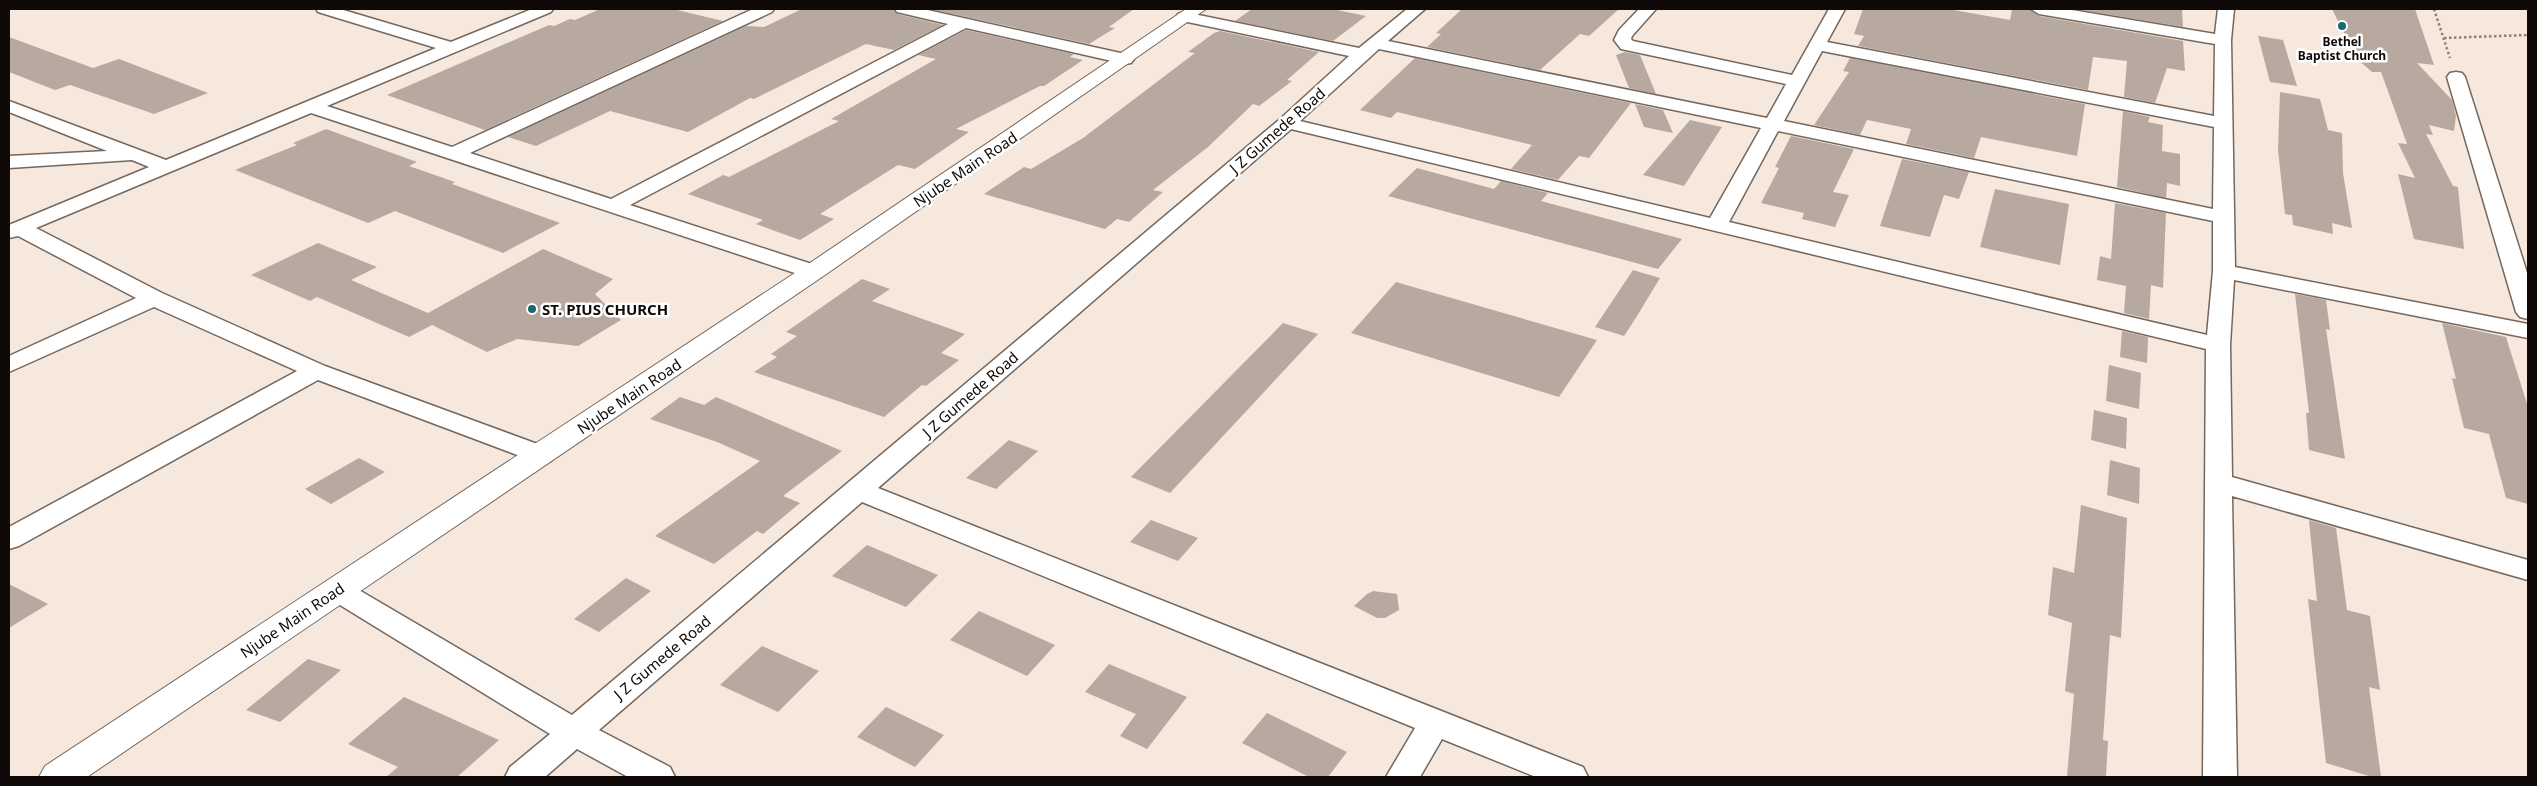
<svg xmlns="http://www.w3.org/2000/svg" width="2537" height="786" viewBox="0 0 2537 786" font-family="'Noto Sans',sans-serif">
	<style>
		.building { fill: #b7a99f }
		.lines { fill: none; stroke-linecap: round; stroke-linejoin: round }
		.minor-casing { stroke: #74675e; stroke-width: 3 }
		.tertiary-casing { stroke: #74675e; stroke-width: 2 }
		.path { stroke: #8b817a; stroke-width: 2.5; stroke-dasharray: 2.5 2.5; stroke-linecap: butt }
		.minor { fill: #fff; fill-rule: evenodd }
		.tertiary { fill: #fff; fill-rule: evenodd }
		.poi-dot { fill: #1a686d; stroke: #fff; stroke-width: 2 }
		.labels { text-anchor: middle; dominant-baseline: central; stroke-width: 5; stroke-linejoin: round; paint-order: stroke }
		.far-poi-label { font-size: 12px; font-weight: bold; fill: #0f0a07; stroke: #fff }
		.street-label { font-size: 15px; fill: #0f0a07; stroke: #fff }
		.poi-label { font-size: 15px; font-weight: bold; fill: #0f0a07; stroke: #fff; text-anchor: start }
	</style>
	<rect width="100%" height="100%" fill="#f7e8dd"/>
	<path class="building" d="M 600,9 L 673,9 L 723,21 L 485,130 L 387,95 L 549,25 L 554,26 L 570,19 L 575,20 Z
		M 802,9 L 893,9 L 897,14 L 943,25 L 894,50 L 866,44 L 754,99 L 750,98 L 688,132 L 610,111 L 536,146 L 508,137 L 746,26 L 764,27 Z
		M 930,9 L 1134,9 L 1109,27 L 1115,28 L 1089,44 Z
		M 1252,9 L 1332,9 L 1366,16 L 1333,41 L 1235,21 Z
		M 1462,9 L 1619,9 L 1589,36 L 1580,34 L 1540,70 L 1427,47 L 1441,34 L 1436,33 Z
		M 1863,9 L 1948,9 L 2010,20 L 2012,9 L 2029,9 L 2039,16 L 2183,41 L 2185,71 L 2167,68 L 2155,103 L 2124,97 L 2127,61 L 2093,57 L 2088,90 L 1858,46 L 1864,36 L 1854,34 Z
		M 2076,9 L 2182,9 L 2183,27 Z
		M 2332,9 L 2415,9 L 2434,65 L 2417,63 L 2452,100 L 2456,116 L 2454,131 L 2429,125 L 2433,135 L 2426,134 L 2453,186 L 2458,187 L 2464,249 L 2414,239 L 2398,174 L 2415,178 L 2398,143 L 2407,144 L 2381,72 L 2372,72 L 2357,59 Z
		M 966,30 L 1074,54 L 1070,57 L 1083,60 L 1044,86 L 1040,86 L 956,129 L 969,132 L 915,169 L 898,165 L 820,214 L 834,219 L 800,240 L 756,224 L 763,220 L 688,194 L 723,175 L 729,177 L 839,121 L 831,119 L 936,59 L 918,55 Z
		M 1220,31 L 1319,52 L 1287,80 L 1292,81 L 1259,106 L 1253,104 L 1208,147 L 1153,190 L 1163,192 L 1129,222 L 1117,219 L 1105,229 L 984,194 L 1024,167 L 1031,169 L 1083,138 L 1195,53 L 1188,52 L 1214,33 Z
		M 2258,36 L 2283,40 L 2297,86 L 2270,82 Z
		M 9,37 L 93,68 L 119,59 L 208,93 L 154,114 L 70,85 L 55,90 L 9,72 Z
		M 1625,52 L 1640,55 L 1656,94 L 1629,88 L 1616,55 Z
		M 1415,58 L 1631,103 L 1589,158 L 1579,156 L 1558,180 L 1511,169 L 1532,145 L 1397,112 L 1391,118 L 1360,110 Z
		M 1850,58 L 2085,104 L 2077,156 L 1981,137 L 1974,158 L 1906,144 L 1911,129 L 1867,120 L 1860,135 L 1814,125 L 1849,72 L 1843,71 Z
		M 2280,92 L 2320,99 L 2328,130 L 2342,133 L 2343,173 L 2352,228 L 2332,223 L 2333,234 L 2293,225 L 2292,215 L 2285,214 L 2278,150 Z
		M 1635,104 L 1663,110 L 1673,133 L 1644,127 Z
		M 2123,111 L 2150,117 L 2148,122 L 2163,125 L 2162,151 L 2180,154 L 2180,186 L 2167,183 L 2166,198 L 2117,187 Z
		M 1690,120 L 1722,127 L 1684,186 L 1643,175 Z
		M 326,129 L 417,162 L 409,166 L 455,182 L 452,184 L 560,223 L 503,253 L 395,211 L 368,223 L 235,170 L 297,145 L 293,143 Z
		M 1791,136 L 1854,149 L 1833,192 L 1849,195 L 1835,227 L 1802,219 L 1804,213 L 1761,203 L 1779,168 L 1775,167 Z
		M 1902,159 L 1969,172 L 1959,199 L 1944,195 L 1930,237 L 1880,226 Z
		M 1417,168 L 1494,189 L 1501,181 L 1548,193 L 1541,201 L 1682,239 L 1658,269 L 1388,196 Z
		M 1995,189 L 2069,204 L 2060,265 L 1980,247 Z
		M 2115,203 L 2166,213 L 2163,288 L 2151,285 L 2149,319 L 2124,313 L 2126,286 L 2097,280 L 2100,256 L 2111,259 Z
		M 318,243 L 377,267 L 351,280 L 428,313 L 543,249 L 613,279 L 595,294 L 621,320 L 578,346 L 517,339 L 487,352 L 432,325 L 409,337 L 317,297 L 310,301 L 251,275 Z
		M 1633,270 L 1660,278 L 1637,316 L 1624,336 L 1595,327 Z
		M 862,279 L 890,289 L 872,301 L 965,334 L 941,353 L 959,360 L 926,386 L 922,385 L 884,417 L 754,372 L 777,357 L 771,354 L 797,336 L 786,332 Z
		M 1396,282 L 1597,340 L 1559,397 L 1351,333 Z
		M 2295,294 L 2326,300 L 2330,330 L 2326,329 L 2345,459 L 2309,450 L 2306,413 L 2309,413 Z
		M 1283,323 L 1318,334 L 1170,493 L 1131,477 Z
		M 2442,323 L 2506,337 L 2528,407 L 2528,504 L 2506,498 L 2489,434 L 2464,428 L 2452,378 L 2456,379 Z
		M 2122,331 L 2148,337 L 2147,363 L 2120,357 Z
		M 2109,365 L 2141,373 L 2139,409 L 2106,401 Z
		M 680,397 L 704,405 L 716,397 L 842,451 L 783,496 L 800,503 L 763,534 L 757,531 L 714,564 L 655,536 L 760,461 L 717,442 L 650,419 Z
		M 2094,410 L 2127,418 L 2126,449 L 2091,440 Z
		M 1009,440 L 1038,451 L 996,489 L 966,478 Z
		M 359,458 L 385,472 L 331,504 L 305,489 Z
		M 2110,460 L 2140,468 L 2139,504 L 2107,495 Z
		M 2081,505 L 2127,518 L 2121,638 L 2110,635 L 2103,740 L 2108,741 L 2106,777 L 2067,777 L 2074,694 L 2065,691 L 2072,623 L 2048,615 L 2053,567 L 2074,573 Z
		M 1151,520 L 1198,538 L 1178,561 L 1130,542 Z
		M 2309,520 L 2336,528 L 2347,610 L 2370,616 L 2380,690 L 2369,687 L 2381,777 L 2372,777 L 2326,763 L 2308,599 L 2317,601 Z
		M 867,545 L 938,575 L 906,607 L 832,576 Z
		M 626,578 L 651,591 L 599,632 L 574,619 Z
		M 9,584 L 48,604 L 9,628 Z
		M 1373,591 L 1397,594 L 1399,610 L 1385,618 L 1377,618 L 1354,606 L 1367,594 Z
		M 979,611 L 1055,645 L 1027,676 L 950,640 Z
		M 762,646 L 819,671 L 778,712 L 720,685 Z
		M 308,659 L 341,670 L 280,722 L 246,710 Z
		M 1109,664 L 1187,697 L 1147,749 L 1120,736 L 1136,714 L 1085,692 Z
		M 404,697 L 499,740 L 457,777 L 386,777 L 398,767 L 348,744 Z
		M 886,707 L 944,735 L 915,767 L 857,737 Z
		M 1267,713 L 1347,752 L 1328,777 L 1309,777 L 1242,743 Z"/>
	<g class="lines">
		<defs>
			<path id="minor" d="M 316,9 L 340,9 L 451,42 L 532,9 L 553,9 L 551,12 L 327,106 L 452,147 L 753,9 L 774,9 L 772,12 L 470,153 L 611,199 L 948,24 L 897,12 L 895,9 L 923,9 L 1125,54 L 1131,55 L 1134,59 L 1131,63 L 1125,64 L 966,28 L 630,205 L 821,267 L 824,272 L 821,277 L 813,279 L 311,113 L 36,228 L 162,293 L 325,366 L 551,449 L 555,455 L 551,461 L 542,463 L 533,461 L 318,380 L 19,546 L 9,549 L 9,527 L 297,371 L 154,307 L 9,372 L 9,356 L 136,298 L 18,236 L 9,238 L 9,225 L 149,167 L 132,160 L 9,168 L 9,156 L 107,151 L 9,112 L 9,101 L 166,160 L 436,48 L 318,12 Z
				M 1407,9 L 1425,9 L 1388,41 L 1767,118 L 1786,84 L 1621,49 L 1614,40 L 1619,30 L 1639,9 L 1656,9 L 1632,36 L 1631,39 L 1633,41 L 1792,75 L 1829,9 L 1845,9 L 1827,42 L 2214,116 L 2215,44 L 2039,14 L 2031,9 L 2066,9 L 2215,34 L 2218,9 L 2234,9 L 2231,40 L 2235,267 L 2528,324 L 2528,338 L 2234,280 L 2230,345 L 2232,477 L 2528,560 L 2528,580 L 2232,496 L 2237,777 L 2203,777 L 2206,349 L 1291,129 L 878,488 L 1583,767 L 1588,777 L 1536,777 L 1442,739 L 1420,777 L 1386,777 L 1415,728 L 862,502 L 599,730 L 670,767 L 675,777 L 628,777 L 577,749 L 545,777 L 505,777 L 510,767 L 550,734 L 327,597 L 322,590 L 327,583 L 337,579 L 347,583 L 572,715 L 1280,119 L 1349,56 L 1178,20 L 1176,17 L 1178,14 L 1184,12 L 1359,48 ZM 1379,49 L 1761,128 L 1710,218 L 1300,121 ZM 1822,51 L 2214,127 L 2213,209 L 1784,121 ZM 1778,131 L 2213,221 L 2213,271 L 2207,335 L 1729,222 Z
				M 2456,72 L 2462,73 L 2465,77 L 2528,276 L 2528,319 L 2520,317 L 2516,312 L 2447,77 L 2450,73 Z"/>
			<path id="tertiary" d="M 1186,9 L 1206,9 L 822,277 L 87,777 L 39,777 L 45,766 L 804,267 Z"/>
		</defs>
		<use href="#minor" class="minor-casing"/>
		<use href="#tertiary" class="tertiary-casing"/>
		<path class="path" d="M 2434,9 L 2450,58
			M 2444,38 L 2528,35"/>
		<use href="#minor" class="minor"/>
		<use href="#tertiary" class="tertiary"/>
	</g>
	<g class="poi-dot">
		<circle cx="2342" cy="26" r="5"/>
		<circle cx="532" cy="309" r="5"/>
	</g>
	<g class="labels">
		<g class="far-poi-label">
			<text x="2342" y="41">Bethel<tspan x="2342" dy="14">Baptist Church</tspan></text>
		</g>
		<g class="street-label">
			<text transform="translate(1277 130) rotate(-41)">J Z Gumede Road</text>
			<text transform="translate(965 169) rotate(-34)">Njube Main Road</text>
			<text transform="translate(970 394) rotate(-41)">J Z Gumede Road</text>
			<text transform="translate(629 396) rotate(-34)">Njube Main Road</text>
			<text transform="translate(292 620) rotate(-34)">Njube Main Road</text>
			<text transform="translate(662 657) rotate(-40)">J Z Gumede Road</text>
		</g>
		<g class="poi-label">
			<text x="542" y="309">ST. PIUS CHURCH</text>
		</g>
	</g>
	<rect width="2537" height="786" fill="none" stroke="#0f0a07" stroke-width="20"/>
</svg>
